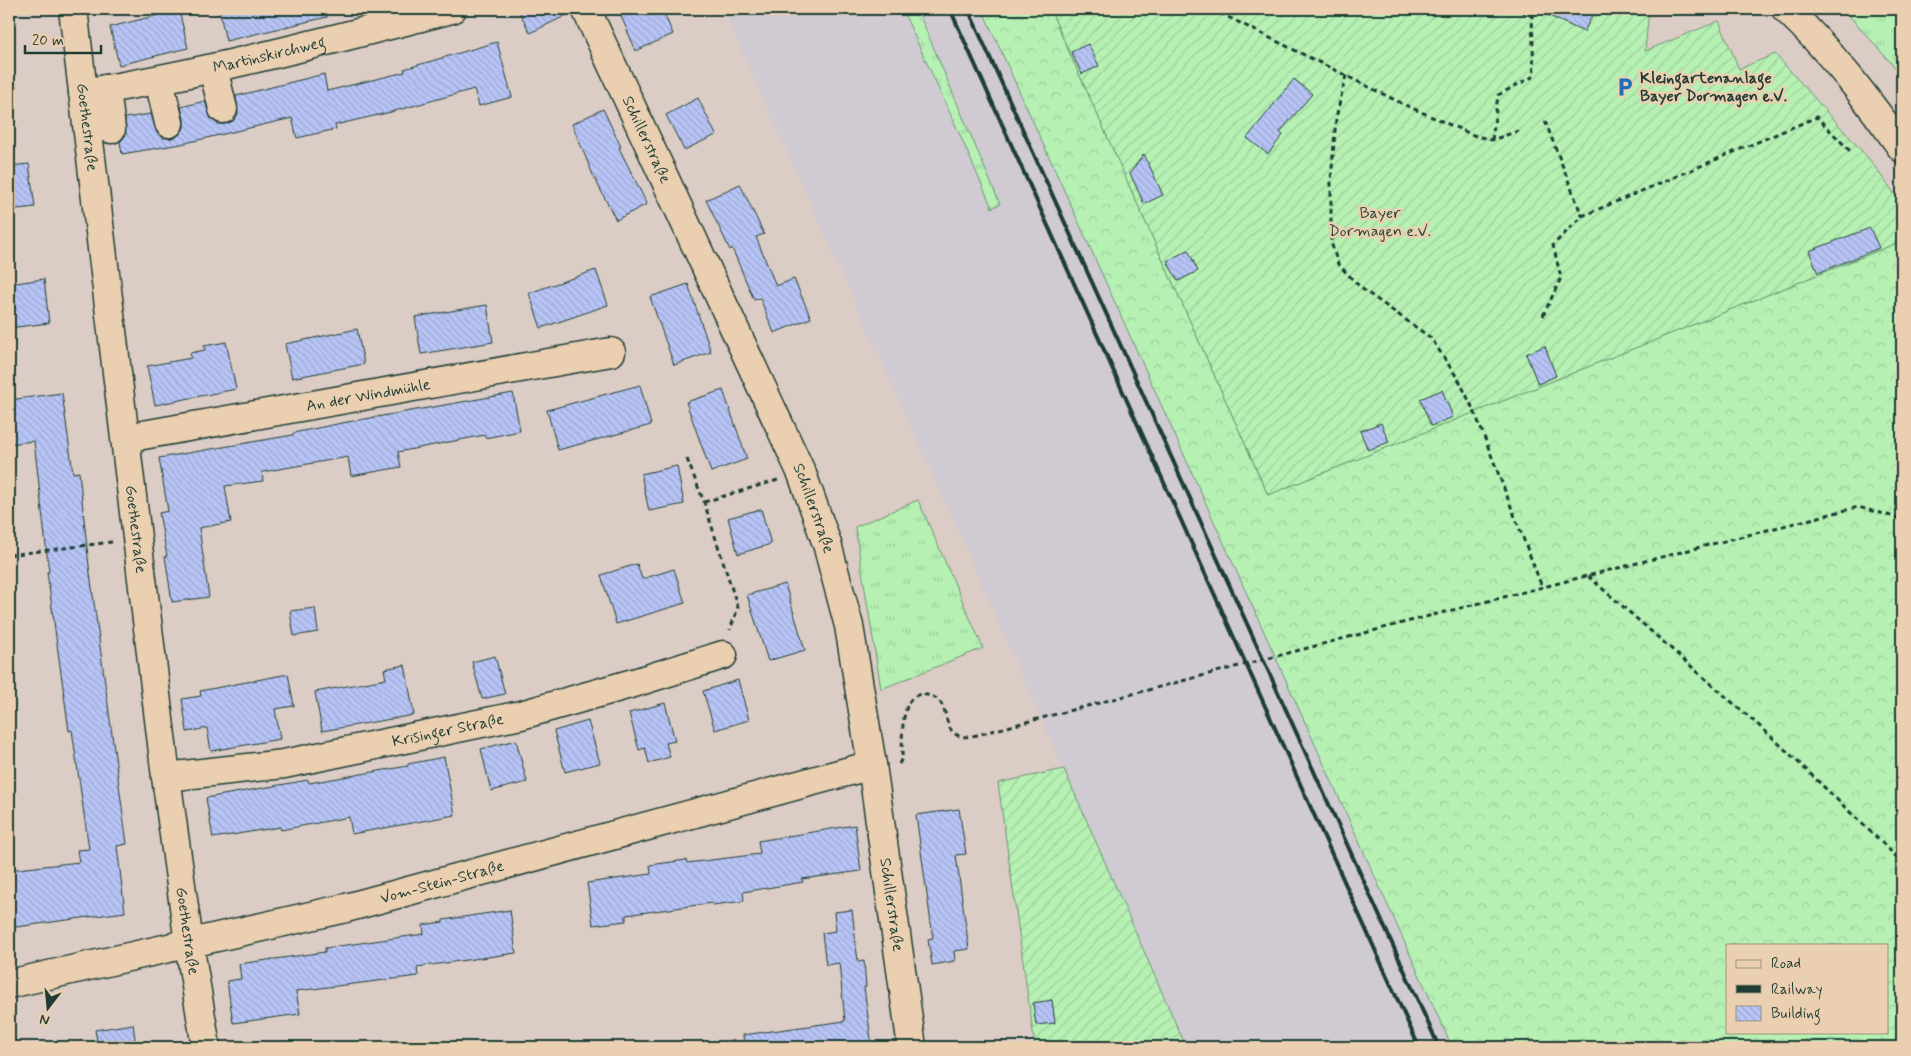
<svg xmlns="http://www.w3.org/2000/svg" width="1911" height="1056" viewBox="0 0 1911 1056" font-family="Mynerve,sans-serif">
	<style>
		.built { fill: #d0cad3 }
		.grass { fill: url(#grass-tufts); stroke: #6a9674 }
		.forest { fill: url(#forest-crowns); stroke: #6a9674; fill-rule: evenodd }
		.garden { fill: url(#garden-furrows); stroke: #6a9674 }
		.building { fill: url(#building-back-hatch); stroke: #1f3d34 }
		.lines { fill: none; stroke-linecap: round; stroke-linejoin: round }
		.minor-casing { stroke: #1f3d34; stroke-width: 31 }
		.path { stroke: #1f3d34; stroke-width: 3; stroke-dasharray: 5 4; stroke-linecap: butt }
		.minor { stroke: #eacfb1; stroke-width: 28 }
		.rail { stroke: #1f3d34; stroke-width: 4 }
		.path-bridge { stroke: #1f3d34; stroke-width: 3; stroke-dasharray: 5 4; stroke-linecap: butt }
		.labels { text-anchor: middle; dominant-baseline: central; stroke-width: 5; stroke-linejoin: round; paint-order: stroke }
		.street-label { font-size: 16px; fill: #1f3d34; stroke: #eacfb1 }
		.poi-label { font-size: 16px; font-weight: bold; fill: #1f3d34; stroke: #eacfb1; text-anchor: start }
		.park-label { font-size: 16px; fill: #27463a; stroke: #eacfb1 }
	</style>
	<defs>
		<pattern id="grass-tufts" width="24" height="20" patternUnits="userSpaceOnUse" patternTransform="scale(1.25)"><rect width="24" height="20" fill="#b6f0b3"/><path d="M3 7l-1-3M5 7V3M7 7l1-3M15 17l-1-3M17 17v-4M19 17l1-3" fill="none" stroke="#9ccf9b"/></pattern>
		<pattern id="forest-crowns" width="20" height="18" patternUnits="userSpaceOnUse" patternTransform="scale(1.25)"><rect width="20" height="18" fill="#b6f0b3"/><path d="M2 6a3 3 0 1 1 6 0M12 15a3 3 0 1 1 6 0" fill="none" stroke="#9ccf9b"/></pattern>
		<pattern id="garden-furrows" width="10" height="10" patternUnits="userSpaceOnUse" patternTransform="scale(1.25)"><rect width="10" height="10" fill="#b6f0b3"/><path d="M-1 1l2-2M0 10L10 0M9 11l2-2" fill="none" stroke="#9ccf9b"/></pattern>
		<pattern id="building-back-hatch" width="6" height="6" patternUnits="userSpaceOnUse" patternTransform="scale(1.25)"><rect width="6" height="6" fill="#b7c4f5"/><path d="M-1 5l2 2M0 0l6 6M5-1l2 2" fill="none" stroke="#9da9d3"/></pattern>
	</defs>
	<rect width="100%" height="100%" fill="#dbccc5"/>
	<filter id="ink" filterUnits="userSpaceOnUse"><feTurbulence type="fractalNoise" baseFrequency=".02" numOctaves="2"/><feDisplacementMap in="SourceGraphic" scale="10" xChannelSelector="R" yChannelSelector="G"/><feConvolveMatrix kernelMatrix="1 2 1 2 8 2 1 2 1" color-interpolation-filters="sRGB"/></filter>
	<g filter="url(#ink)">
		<path class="built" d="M 723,9 L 982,9 L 1452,1047 L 1186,1047 L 958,530 Z"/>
		<path class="grass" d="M 902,9 L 917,9 L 1000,204 L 992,208 L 960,135 Z
			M 1843,9 L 1902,9 L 1902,75 Z
			M 918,500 L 983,648 L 881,689 L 855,527 Z"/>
		<path class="forest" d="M 982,9 L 1050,9 L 1268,495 L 1902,241 L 1902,1047 L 1452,1047 ZM 1727,945 L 1887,945 L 1887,1032 L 1727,1032 Z"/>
		<path class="garden" d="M 1050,9 L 1649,9 L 1645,51 L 1719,21 L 1739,69 L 1775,54 L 1869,159 L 1901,203 L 1902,241 L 1268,495 Z
			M 1064,769 L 1186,1047 L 1035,1047 L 998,783 Z"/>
		<path class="building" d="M 219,9 L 326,9 L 327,17 L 226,41 Z
			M 518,9 L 571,9 L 571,13 L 530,33 Z
			M 618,9 L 662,9 L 673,34 L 636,51 Z
			M 1534,9 L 1595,9 L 1584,32 Z
			M 179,10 L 188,48 L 119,65 L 110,27 Z
			M 497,42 L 512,97 L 479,106 L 474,89 L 391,112 L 335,125 L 336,129 L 297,138 L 292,118 L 181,144 L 122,154 L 120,142 L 126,135 L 125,118 L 151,114 L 157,133 L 164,138 L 172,138 L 179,135 L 184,128 L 184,119 L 181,107 L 205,101 L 211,119 L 218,124 L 226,124 L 233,121 L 238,114 L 236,96 L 324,74 L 327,91 L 405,72 L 404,69 Z
			M 1088,44 L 1099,66 L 1082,74 L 1071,52 Z
			M 1294,79 L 1312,94 L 1280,132 L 1283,135 L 1268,154 L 1247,138 Z
			M 698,98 L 716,135 L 684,150 L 666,115 Z
			M 603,109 L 621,147 L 619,148 L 647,204 L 616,220 L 593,175 L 572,124 Z
			M 1144,154 L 1163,195 L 1144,204 L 1130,173 Z
			M 29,164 L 35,207 L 9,210 L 9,166 Z
			M 740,184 L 764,234 L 756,237 L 776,286 L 794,279 L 811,318 L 774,333 L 760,298 L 754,300 L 732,248 L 730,250 L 706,200 Z
			M 1870,228 L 1879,248 L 1818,273 L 1809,251 Z
			M 1188,250 L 1198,271 L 1178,281 L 1167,261 Z
			M 596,270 L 608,305 L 541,328 L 529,293 Z
			M 44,279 L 49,323 L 9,328 L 9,284 Z
			M 688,284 L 711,352 L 674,365 L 650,297 Z
			M 487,305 L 493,342 L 421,354 L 415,317 Z
			M 357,329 L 364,364 L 292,378 L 285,344 Z
			M 226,342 L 236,389 L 155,405 L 147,366 L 191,358 L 190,353 L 205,350 L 204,346 Z
			M 1545,346 L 1556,376 L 1538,384 L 1526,354 Z
			M 640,385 L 651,425 L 558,450 L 547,410 Z
			M 723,390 L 747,459 L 711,472 L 686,402 Z
			M 1442,390 L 1453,417 L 1431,426 L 1420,399 Z
			M 62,393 L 73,473 L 79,472 L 89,566 L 127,844 L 117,846 L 125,912 L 9,928 L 9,870 L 79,862 L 77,850 L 89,849 L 72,730 L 69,731 L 47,572 L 49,572 L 34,441 L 9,444 L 9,400 Z
			M 513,393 L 520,431 L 485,438 L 485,435 L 398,452 L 401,467 L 351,476 L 348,457 L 262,472 L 263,481 L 225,486 L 231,522 L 199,528 L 209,597 L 172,602 L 165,556 L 167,556 L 159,513 L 168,511 L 159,458 L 293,435 L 293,433 L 342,423 Z
			M 1381,423 L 1389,442 L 1368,450 L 1360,431 Z
			M 677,466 L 684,504 L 649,511 L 641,474 Z
			M 761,509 L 771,544 L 738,554 L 728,518 Z
			M 637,564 L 642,579 L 674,569 L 685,603 L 616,624 L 601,575 Z
			M 785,584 L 805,650 L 768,661 L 747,595 Z
			M 315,608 L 318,632 L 294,636 L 290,611 Z
			M 495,656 L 505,694 L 482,699 L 472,662 Z
			M 405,665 L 414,715 L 322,731 L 315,692 L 386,679 L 384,669 Z
			M 288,674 L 294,706 L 275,709 L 280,739 L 211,751 L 207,728 L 187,732 L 182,699 L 201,696 L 200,691 Z
			M 738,680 L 749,720 L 715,730 L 703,691 Z
			M 665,703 L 675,741 L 666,743 L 670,757 L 649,763 L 645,748 L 639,750 L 629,713 Z
			M 588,721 L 600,763 L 565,772 L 554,731 Z
			M 516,740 L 527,782 L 491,791 L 481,749 Z
			M 444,757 L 455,815 L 352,834 L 349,817 L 281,830 L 280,827 L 213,838 L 206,798 L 308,780 L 309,783 L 408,766 L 408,764 Z
			M 959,809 L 966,854 L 956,855 L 969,949 L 954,951 L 955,961 L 932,965 L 928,939 L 933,938 L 916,815 Z
			M 855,825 L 861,871 L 802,879 L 803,882 L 743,892 L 744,901 L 713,905 L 712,903 L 626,915 L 626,921 L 593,925 L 587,883 L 651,874 L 650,865 L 686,860 L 687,863 L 760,854 L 758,841 Z
			M 510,910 L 516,953 L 417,967 L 418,976 L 296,991 L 300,1014 L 233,1023 L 227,981 L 241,979 L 239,964 L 325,952 L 325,948 L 424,934 L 423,925 L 443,922 L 443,920 Z
			M 852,910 L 858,962 L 864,961 L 866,987 L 864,987 L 872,1047 L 744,1047 L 743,1035 L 845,1021 L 839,963 L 826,965 L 822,933 L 836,931 L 834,912 Z
			M 1052,1000 L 1055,1023 L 1036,1025 L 1033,1003 Z
			M 133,1024 L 136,1047 L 98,1047 L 95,1030 Z"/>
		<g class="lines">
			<defs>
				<g id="minor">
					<path id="s1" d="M 73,9 L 166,777 L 189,943 L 206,1047"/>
					<path id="s2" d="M 586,9 L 802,474 L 827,544 L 849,626 L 872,765 L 912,1047"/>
					<path d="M 1786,9 C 1831,51 1867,99 1902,148"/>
					<path d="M 213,68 L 223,109"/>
					<path d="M 159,80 L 169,123"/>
					<path d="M 106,89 L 111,129"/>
					<path id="s3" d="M 83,93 C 208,73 330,40 452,9"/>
					<path id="s4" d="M 126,438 L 611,352"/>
					<path id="s5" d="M 166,777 L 284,764 L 521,715 L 637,682 L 723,655"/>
					<path id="s6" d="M 9,984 L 346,908 L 872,765"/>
				</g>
			</defs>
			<use href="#minor" class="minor-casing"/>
			<path class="path" d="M 1212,9 L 1403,104 L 1473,135 L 1492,140 L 1521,130
				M 1346,75 L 1336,118 L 1331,181 L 1331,242 L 1338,264 L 1361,288 L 1431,338 L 1460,382 L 1475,413 L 1542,587
				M 1545,121 L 1582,216
				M 1492,140 L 1498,95 L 1534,76 L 1532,16 L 1517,9
				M 1543,316 L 1561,278 L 1553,245 L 1582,216 L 1817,117 L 1851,152
				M 687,459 L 704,502 L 738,608 L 730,630
				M 704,502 L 778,480
				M 9,555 L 112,542
				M 1588,576 L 1773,738 L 1902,862
				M 1433,615 L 1858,507 L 1902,519
				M 899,764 L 902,758 C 903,741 898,688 927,695 C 933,696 939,699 942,705 C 947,714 946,727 954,733 C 960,738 966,737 973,736"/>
			<use href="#minor" class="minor"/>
			<path class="rail" d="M 950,9 L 1419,1047
				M 968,9 L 1439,1047"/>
			<path class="path-bridge" d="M 973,736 L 1433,615"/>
		</g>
	</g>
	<defs>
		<symbol id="parking-bare" viewBox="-9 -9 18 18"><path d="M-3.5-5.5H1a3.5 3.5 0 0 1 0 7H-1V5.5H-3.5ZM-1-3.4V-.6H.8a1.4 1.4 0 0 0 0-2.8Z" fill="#1f6fb2" stroke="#eacfb1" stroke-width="2.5" paint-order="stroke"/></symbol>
	</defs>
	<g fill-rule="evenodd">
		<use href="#parking-bare" x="1611" y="73" width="28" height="28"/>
	</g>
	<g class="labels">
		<g class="street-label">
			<text stroke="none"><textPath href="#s3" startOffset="190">Martinskirchweg</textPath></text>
			<text stroke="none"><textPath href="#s1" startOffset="119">Goethestraße</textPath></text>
			<text stroke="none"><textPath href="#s2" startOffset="144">Schillerstraße</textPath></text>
			<text stroke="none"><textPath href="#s4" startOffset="246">An der Windmühle</textPath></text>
			<text stroke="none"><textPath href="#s2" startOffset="549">Schillerstraße</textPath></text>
			<text stroke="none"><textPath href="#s1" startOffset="524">Goethestraße</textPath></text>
			<text stroke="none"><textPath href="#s5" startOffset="286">Krisinger Straße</textPath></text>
			<text stroke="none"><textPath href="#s6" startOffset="445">Vom-Stein-Straße</textPath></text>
			<text stroke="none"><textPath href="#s2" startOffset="954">Schillerstraße</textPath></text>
			<text stroke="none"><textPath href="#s1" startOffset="929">Goethestraße</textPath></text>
		</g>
		<g class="poi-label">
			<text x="1640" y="78">Kleingartenanlage<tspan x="1640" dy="18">Bayer Dormagen e.V.</tspan></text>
		</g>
		<g class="park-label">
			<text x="1380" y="213">Bayer<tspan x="1380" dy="18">Dormagen e.V.</tspan></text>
		</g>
	</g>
	<rect width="1911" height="1056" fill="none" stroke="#eacfb1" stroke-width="30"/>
	<rect x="15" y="15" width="1881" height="1026" fill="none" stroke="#1f3d34" stroke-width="2" filter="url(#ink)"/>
	<rect x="1726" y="944" width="162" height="90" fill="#eacfb1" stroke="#99957f"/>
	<rect x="1736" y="960" width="25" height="8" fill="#eacfb1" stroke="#99957f"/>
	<text x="1771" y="968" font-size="15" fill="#1f3d34">Road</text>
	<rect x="1736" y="985" width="25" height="8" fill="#1f3d34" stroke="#99957f"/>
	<text x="1771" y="994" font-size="15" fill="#1f3d34">Railway</text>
	<rect x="1736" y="1006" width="25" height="15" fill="url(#building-back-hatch)" stroke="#99957f"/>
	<text x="1771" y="1018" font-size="15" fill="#1f3d34">Building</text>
	<g transform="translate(48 1008) rotate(196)" stroke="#eacfb1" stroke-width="4" paint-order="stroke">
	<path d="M0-4L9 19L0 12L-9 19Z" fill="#1f3d34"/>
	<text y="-8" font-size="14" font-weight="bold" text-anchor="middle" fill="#1f3d34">N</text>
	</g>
	<path d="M25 45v8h76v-8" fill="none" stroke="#1f3d34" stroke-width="2.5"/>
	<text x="32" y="45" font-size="15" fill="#1f3d34" stroke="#eacfb1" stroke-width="4" paint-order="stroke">20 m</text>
</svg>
